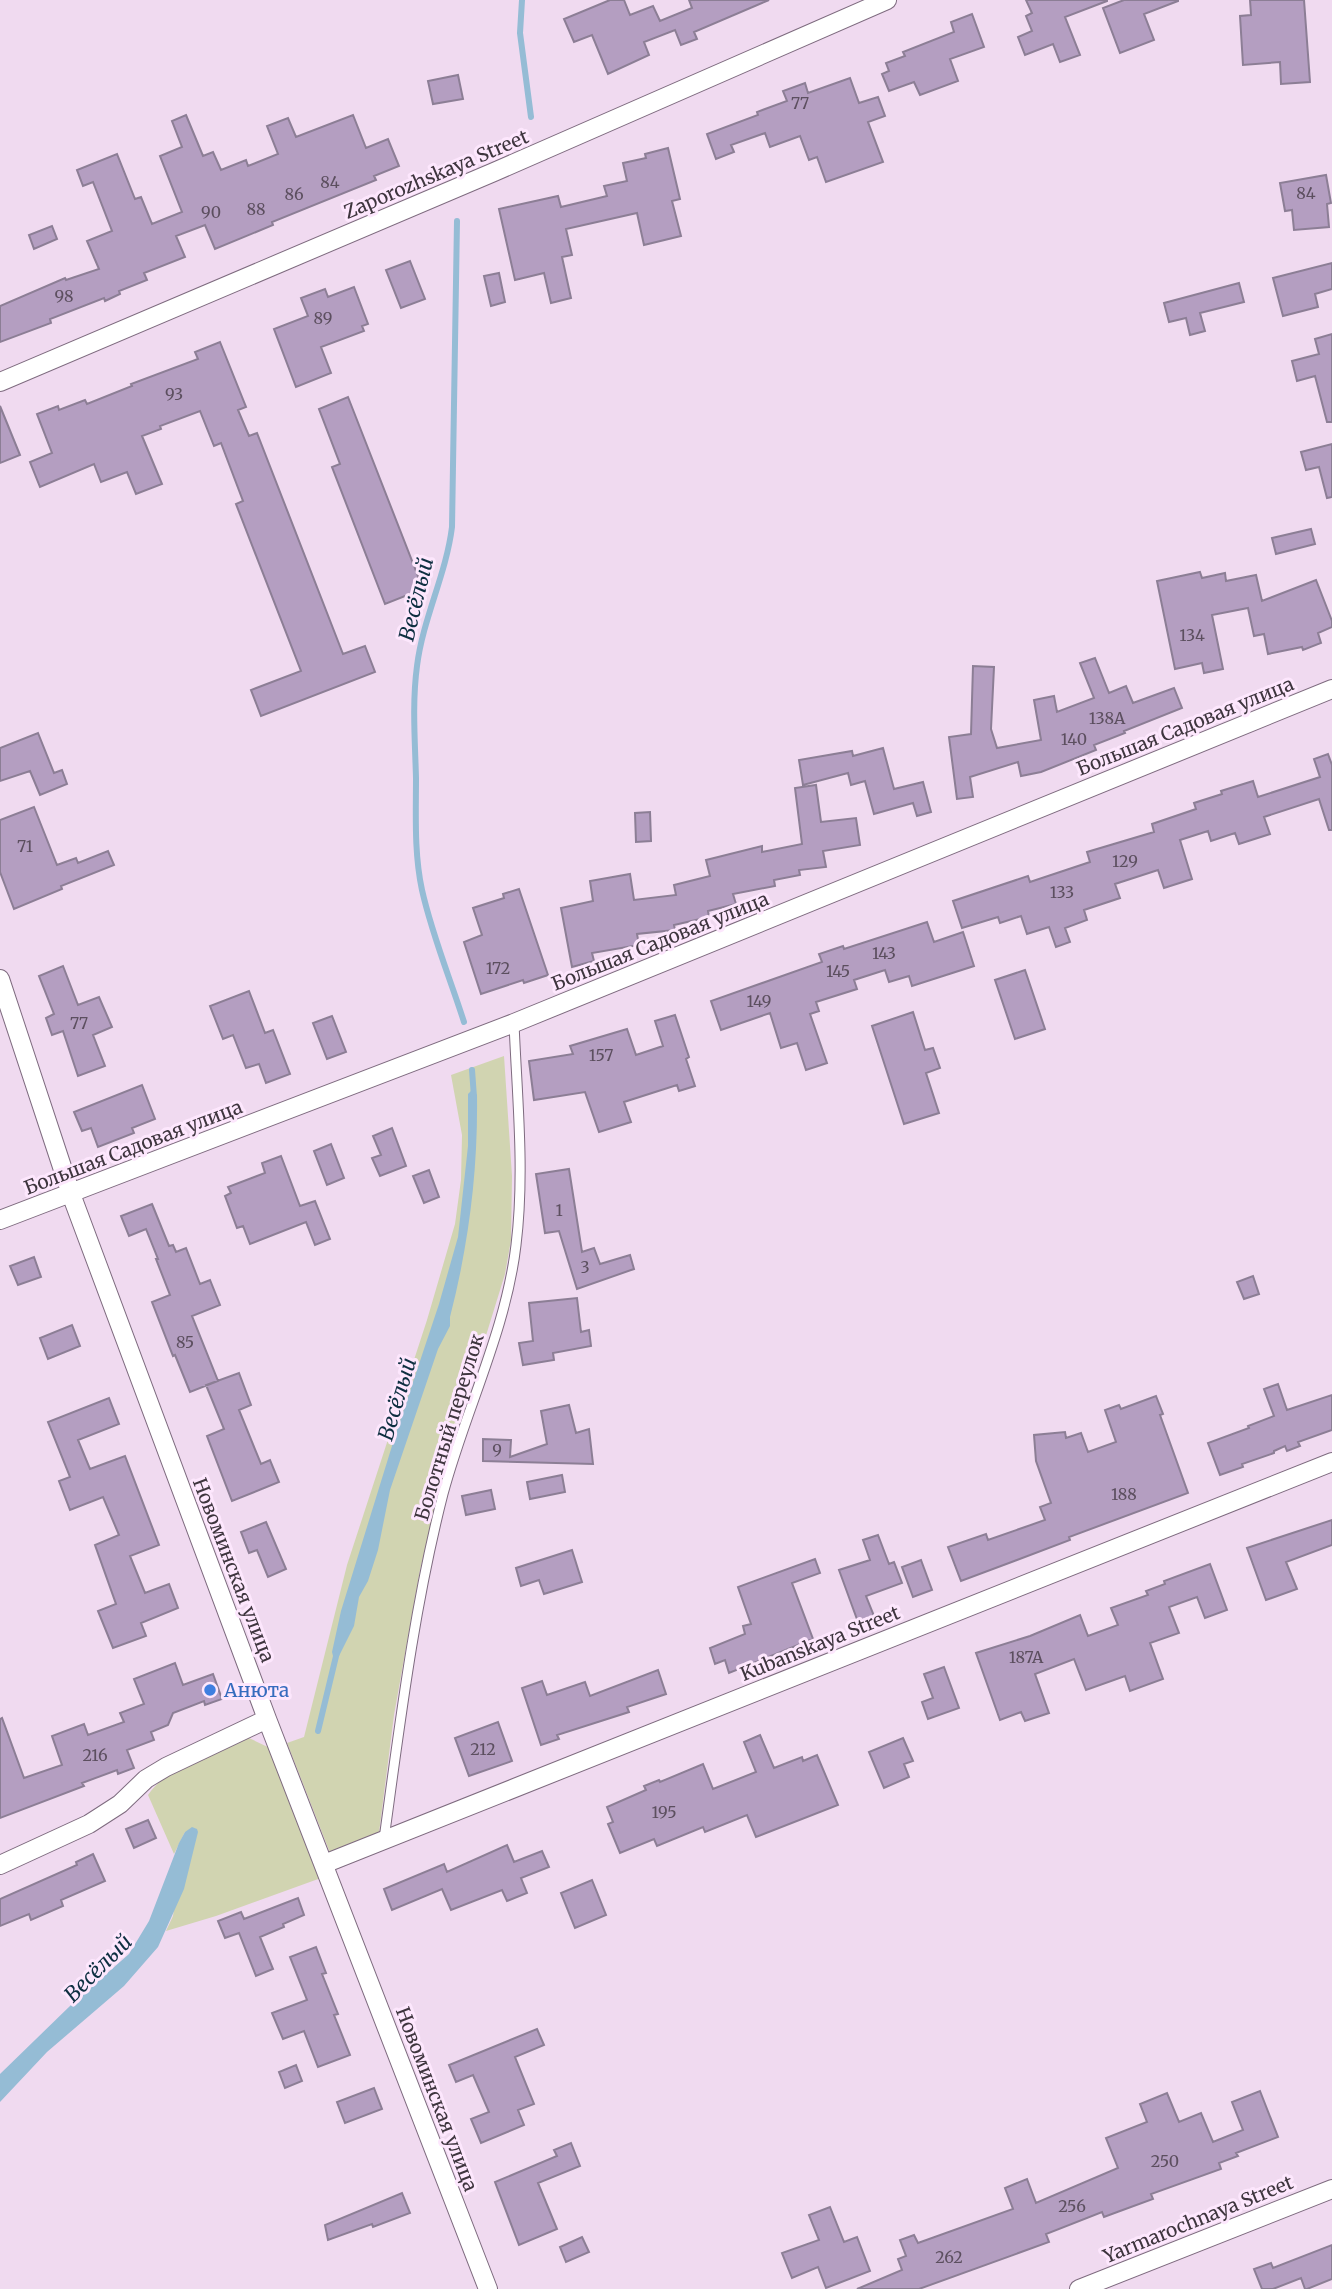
<svg xmlns="http://www.w3.org/2000/svg" width="1332" height="2289" viewBox="0 0 1332 2289" font-family="Merriweather,serif">
	<style>
		.green { fill: #d1d4b1 }
		.water { fill: #95bcd5 }
		.lines { fill: none; stroke-linecap: round; stroke-linejoin: round }
		.stream { stroke: #95bcd5; stroke-width: 6 }
		.building { fill: #b49ec1; stroke: #8c7e95; stroke-width: 2 }
		.lane-casing { stroke: #7e6b7f; stroke-width: 11 }
		.street-casing { stroke: #7e6b7f; stroke-width: 20 }
		.lane { stroke: #fff; stroke-width: 9 }
		.street { stroke: #fff; stroke-width: 18 }
		.shop-dot { fill: #3f7fe0; stroke: #fde7fd; stroke-width: 2.5 }
		.labels { text-anchor: middle; dominant-baseline: central; stroke-width: 6; stroke-linejoin: round; paint-order: stroke }
		.number-label { font-size: 16px; fill: #5c4f5f }
		.street-label { font-size: 19px; fill: #3e353e; stroke: #fde7fd }
		.shop-label { font-size: 19px; fill: #366cbe; stroke: #fde7fd; text-anchor: start }
		.water-label { font-size: 21px; font-style: italic; fill: #0e2f41; stroke: #fde7fd }
	</style>
	<rect width="100%" height="100%" fill="#f0daf0"/>
	<path class="green" d="M 504,1056 L 512,1176 L 511,1240 L 505,1274 L 442,1478 L 420,1570 L 394,1715 L 379,1833 L 330,1853 L 287,1743 L 304,1737 L 347,1565 L 427,1320 L 455,1224 L 461,1180 L 462,1135 L 451,1075 Z
		M 249,1738 L 272,1749 L 321,1878 L 216,1916 L 166,1931 L 173,1916 L 185,1832 L 174,1854 L 148,1795 C 168,1766 207,1755 238,1740 Z"/>
	<path class="water" d="M 472,1090 L 477,1095 C 478,1171 469,1243 450,1317 L 450,1326 L 438,1349 L 390,1490 L 378,1550 L 368,1581 L 359,1597 L 354,1626 L 339,1656 L 333,1656 L 332,1652 L 341,1611 L 396,1433 L 439,1304 L 458,1237 L 468,1146 L 468,1094 Z
		M 192,1827 L 197,1829 L 198,1832 L 184,1889 L 158,1947 L 124,1986 L 47,2052 L 0,2102 L 0,2074 L 71,2005 L 129,1954 L 149,1921 L 179,1843 L 185,1832 Z"/>
	<g class="lines">
		<path class="stream" d="M 522,0 L 520,33 L 531,117
			M 457,221 L 452,527 C 446,575 423,618 417,666 C 412,703 415,741 416,778 C 416,815 414,853 422,890 C 432,935 450,978 464,1022
			M 472,1070 L 474,1097
			M 318,1731 L 338,1648"/>
	</g>
	<path class="building" d="M 610,0 L 624,0 L 630,15 L 653,6 L 660,21 L 692,8 L 689,0 L 769,0 L 694,32 L 697,39 L 681,45 L 675,30 L 644,42 L 649,55 L 608,74 L 592,35 L 574,42 L 564,19 Z
		M 1026,0 L 1107,0 L 1107,1 L 1065,17 L 1080,55 L 1060,62 L 1053,44 L 1025,55 L 1018,37 L 1032,31 L 1026,16 L 1032,13 Z
		M 1124,0 L 1178,0 L 1178,1 L 1144,14 L 1154,40 L 1120,53 L 1103,8 Z
		M 1250,0 L 1304,0 L 1310,82 L 1281,84 L 1280,62 L 1243,65 L 1240,16 L 1251,15 Z
		M 972,14 L 984,47 L 950,59 L 958,81 L 920,95 L 914,82 L 889,91 L 882,74 L 889,71 L 886,63 L 905,56 L 903,52 L 954,32 L 951,22 Z
		M 458,75 L 463,99 L 433,104 L 428,81 Z
		M 850,78 L 859,103 L 878,97 L 885,116 L 868,122 L 883,162 L 826,182 L 817,157 L 809,160 L 800,136 L 770,147 L 765,133 L 731,145 L 734,152 L 716,159 L 707,134 L 758,115 L 757,112 L 787,101 L 783,91 L 805,83 L 808,93 Z
		M 186,115 L 203,156 L 213,152 L 221,170 L 246,160 L 248,166 L 278,154 L 267,126 L 288,118 L 296,137 L 353,115 L 366,148 L 388,139 L 399,166 L 374,176 L 376,180 L 272,222 L 273,225 L 215,249 L 205,225 L 176,236 L 185,257 L 144,273 L 147,280 L 119,291 L 120,294 L 105,301 L 104,298 L 50,319 L 51,323 L 0,342 L 0,306 L 65,278 L 66,280 L 99,269 L 87,241 L 112,231 L 93,182 L 83,186 L 77,170 L 117,154 L 135,199 L 141,197 L 152,224 L 182,212 L 160,156 L 182,147 L 172,121 Z
		M 668,148 L 680,199 L 672,201 L 681,236 L 644,245 L 637,213 L 566,229 L 572,255 L 562,257 L 571,298 L 551,303 L 544,273 L 515,280 L 499,209 L 558,196 L 561,207 L 607,196 L 604,186 L 627,181 L 623,163 L 646,158 L 645,154 Z
		M 1326,175 L 1331,203 L 1327,204 L 1329,227 L 1294,230 L 1292,210 L 1285,211 L 1280,183 Z
		M 52,226 L 57,239 L 34,249 L 29,235 Z
		M 410,261 L 425,299 L 401,308 L 386,270 Z
		M 1332,263 L 1332,289 L 1315,294 L 1318,307 L 1283,316 L 1273,278 Z
		M 499,273 L 505,302 L 491,306 L 484,276 Z
		M 1239,283 L 1244,302 L 1200,313 L 1205,331 L 1190,335 L 1186,318 L 1169,322 L 1164,303 Z
		M 354,287 L 368,324 L 362,326 L 364,331 L 321,347 L 331,373 L 296,387 L 274,329 L 308,316 L 301,298 L 325,289 L 328,297 Z
		M 1332,334 L 1332,422 L 1327,422 L 1315,376 L 1297,381 L 1292,361 L 1319,354 L 1315,339 Z
		M 220,342 L 246,407 L 238,410 L 249,436 L 257,433 L 343,654 L 365,646 L 375,672 L 261,716 L 251,690 L 301,671 L 236,504 L 243,501 L 221,443 L 214,446 L 200,411 L 160,426 L 161,429 L 142,436 L 162,484 L 136,494 L 127,472 L 101,482 L 94,464 L 40,487 L 30,462 L 52,453 L 37,414 L 58,406 L 59,410 L 85,400 L 87,404 L 132,386 L 131,384 L 198,359 L 195,352 Z
		M 348,397 L 423,589 L 385,604 L 332,467 L 340,464 L 319,409 Z
		M 0,406 L 20,455 L 0,463 Z
		M 1332,444 L 1332,497 L 1327,498 L 1319,467 L 1306,470 L 1301,452 Z
		M 1311,529 L 1315,544 L 1276,554 L 1272,538 Z
		M 1200,572 L 1202,578 L 1225,573 L 1226,581 L 1256,575 L 1262,601 L 1316,580 L 1332,621 L 1332,627 L 1318,633 L 1321,643 L 1303,650 L 1302,647 L 1268,654 L 1264,634 L 1254,636 L 1248,608 L 1212,615 L 1223,669 L 1204,673 L 1202,663 L 1175,669 L 1157,581 Z
		M 1095,658 L 1109,693 L 1126,686 L 1133,703 L 1174,688 L 1182,708 L 1124,731 L 1125,733 L 1094,745 L 1096,750 L 1041,772 L 1021,776 L 1018,762 L 970,777 L 973,797 L 957,799 L 949,737 L 971,734 L 973,666 L 994,667 L 991,729 L 997,748 L 1041,740 L 1034,700 L 1054,696 L 1057,712 L 1094,698 L 1080,663 Z
		M 38,733 L 54,773 L 62,770 L 67,784 L 40,795 L 30,771 L 0,781 L 0,748 Z
		M 883,748 L 894,789 L 923,782 L 931,812 L 917,816 L 913,803 L 874,814 L 865,781 L 851,785 L 848,773 L 803,785 L 799,760 L 852,751 L 853,756 Z
		M 1328,754 L 1332,765 L 1332,830 L 1329,830 L 1319,799 L 1264,817 L 1270,834 L 1239,844 L 1235,833 L 1211,841 L 1208,831 L 1180,840 L 1192,879 L 1164,888 L 1158,870 L 1115,884 L 1120,898 L 1084,910 L 1087,920 L 1065,928 L 1070,942 L 1056,947 L 1049,927 L 1027,934 L 1021,916 L 1000,923 L 998,917 L 962,928 L 953,901 L 1028,876 L 1030,882 L 1090,862 L 1087,852 L 1154,832 L 1152,824 L 1196,809 L 1194,803 L 1222,794 L 1221,791 L 1253,781 L 1258,797 L 1320,777 L 1314,759 Z
		M 816,785 L 821,822 L 856,818 L 860,845 L 823,851 L 826,867 L 799,870 L 800,875 L 774,880 L 775,886 L 733,894 L 736,904 L 708,911 L 709,917 L 674,925 L 675,930 L 637,934 L 639,945 L 592,953 L 594,961 L 572,967 L 561,908 L 593,901 L 590,881 L 630,874 L 634,900 L 676,895 L 674,885 L 710,876 L 706,860 L 762,846 L 762,852 L 802,844 L 795,788 Z
		M 34,807 L 57,865 L 76,858 L 78,863 L 108,851 L 114,865 L 61,886 L 62,889 L 14,909 L 0,872 L 0,820 Z
		M 650,812 L 651,841 L 636,842 L 635,813 Z
		M 519,889 L 548,975 L 524,983 L 523,980 L 481,994 L 464,942 L 482,935 L 473,908 L 504,898 L 503,894 Z
		M 927,922 L 934,942 L 963,932 L 974,966 L 912,986 L 909,976 L 889,982 L 885,970 L 854,980 L 857,989 L 816,1002 L 819,1011 L 810,1014 L 827,1063 L 806,1070 L 797,1043 L 781,1048 L 770,1013 L 721,1030 L 711,1001 L 822,962 L 819,954 L 843,946 L 844,949 Z
		M 63,966 L 78,1005 L 99,997 L 112,1027 L 93,1035 L 105,1066 L 78,1076 L 63,1031 L 52,1035 L 46,1018 L 54,1014 L 39,976 Z
		M 1025,970 L 1045,1029 L 1015,1039 L 995,980 Z
		M 249,991 L 265,1033 L 273,1030 L 290,1074 L 266,1083 L 259,1064 L 246,1068 L 233,1035 L 223,1039 L 210,1006 Z
		M 913,1012 L 925,1050 L 933,1048 L 940,1068 L 926,1073 L 939,1113 L 904,1124 L 872,1026 Z
		M 675,1015 L 689,1057 L 686,1059 L 695,1086 L 679,1091 L 677,1085 L 624,1102 L 631,1122 L 599,1132 L 585,1092 L 534,1100 L 529,1061 L 573,1054 L 570,1046 L 627,1029 L 636,1055 L 663,1046 L 655,1021 Z
		M 332,1016 L 346,1052 L 327,1059 L 313,1023 Z
		M 142,1085 L 155,1119 L 132,1128 L 134,1133 L 98,1147 L 91,1128 L 82,1131 L 74,1112 Z
		M 392,1128 L 406,1166 L 380,1176 L 372,1158 L 381,1155 L 373,1136 Z
		M 331,1144 L 344,1178 L 327,1185 L 314,1151 Z
		M 281,1156 L 300,1206 L 315,1201 L 330,1239 L 315,1245 L 306,1222 L 250,1244 L 243,1226 L 237,1228 L 225,1196 L 231,1193 L 228,1187 L 265,1173 L 262,1163 Z
		M 569,1169 L 582,1252 L 594,1248 L 600,1264 L 630,1255 L 634,1269 L 577,1289 L 559,1231 L 545,1233 L 536,1174 Z
		M 429,1170 L 439,1197 L 424,1203 L 413,1176 Z
		M 152,1204 L 169,1246 L 173,1245 L 176,1252 L 186,1248 L 200,1284 L 210,1280 L 220,1305 L 192,1316 L 218,1381 L 190,1392 L 175,1355 L 173,1356 L 152,1302 L 170,1295 L 156,1259 L 158,1259 L 146,1229 L 129,1236 L 121,1216 Z
		M 34,1257 L 41,1277 L 18,1285 L 10,1266 Z
		M 1253,1276 L 1259,1294 L 1244,1299 L 1237,1282 Z
		M 577,1298 L 581,1332 L 589,1330 L 591,1346 L 553,1353 L 554,1360 L 523,1365 L 519,1343 L 533,1341 L 529,1303 Z
		M 72,1325 L 80,1346 L 48,1359 L 40,1338 Z
		M 239,1373 L 251,1405 L 239,1410 L 261,1464 L 270,1460 L 279,1482 L 232,1501 L 207,1436 L 224,1429 L 206,1385 Z
		M 1278,1384 L 1287,1410 L 1332,1395 L 1332,1430 L 1298,1442 L 1300,1446 L 1287,1451 L 1285,1446 L 1274,1451 L 1274,1453 L 1242,1464 L 1243,1467 L 1220,1475 L 1208,1443 L 1249,1428 L 1248,1426 L 1274,1416 L 1264,1389 Z
		M 1156,1396 L 1163,1414 L 1160,1415 L 1188,1493 L 1069,1537 L 1070,1540 L 961,1581 L 948,1547 L 986,1534 L 988,1540 L 1045,1520 L 1040,1507 L 1051,1503 L 1036,1461 L 1034,1435 L 1065,1432 L 1066,1438 L 1081,1433 L 1088,1452 L 1116,1442 L 1105,1410 L 1119,1405 L 1121,1409 Z
		M 109,1398 L 119,1424 L 78,1440 L 90,1469 L 125,1456 L 159,1545 L 130,1556 L 145,1593 L 169,1584 L 178,1608 L 141,1623 L 146,1636 L 113,1648 L 98,1611 L 116,1604 L 95,1545 L 119,1535 L 103,1497 L 70,1510 L 59,1481 L 70,1477 L 48,1422 Z
		M 569,1405 L 576,1433 L 589,1429 L 593,1464 L 483,1461 L 483,1439 L 511,1440 L 510,1457 L 547,1444 L 541,1411 Z
		M 562,1475 L 565,1492 L 530,1499 L 527,1482 Z
		M 491,1490 L 495,1509 L 466,1515 L 462,1496 Z
		M 1332,1520 L 1332,1545 L 1286,1562 L 1297,1589 L 1266,1600 L 1247,1548 Z
		M 266,1522 L 286,1569 L 268,1577 L 257,1550 L 249,1553 L 241,1532 Z
		M 878,1535 L 889,1564 L 894,1562 L 902,1583 L 866,1596 L 874,1616 L 858,1622 L 839,1570 L 870,1560 L 863,1540 Z
		M 572,1550 L 582,1582 L 544,1594 L 539,1580 L 521,1586 L 516,1568 Z
		M 815,1559 L 820,1573 L 792,1583 L 813,1639 L 729,1673 L 725,1660 L 715,1664 L 710,1648 L 745,1634 L 743,1626 L 751,1624 L 738,1587 Z
		M 921,1560 L 932,1590 L 913,1597 L 902,1567 Z
		M 1210,1564 L 1227,1610 L 1205,1618 L 1197,1597 L 1169,1607 L 1179,1633 L 1150,1643 L 1163,1679 L 1130,1691 L 1125,1676 L 1086,1690 L 1074,1659 L 1035,1674 L 1049,1713 L 1025,1721 L 1021,1712 L 1000,1720 L 976,1653 L 1030,1636 L 1080,1615 L 1088,1636 L 1118,1625 L 1111,1608 L 1148,1595 L 1146,1591 L 1165,1584 L 1164,1581 Z
		M 175,1663 L 183,1685 L 213,1674 L 222,1699 L 205,1705 L 204,1701 L 173,1713 L 168,1725 L 151,1732 L 154,1740 L 127,1750 L 134,1768 L 118,1774 L 117,1770 L 82,1783 L 84,1786 L 0,1818 L 0,1719 L 2,1718 L 24,1778 L 62,1765 L 52,1736 L 84,1724 L 88,1735 L 124,1722 L 120,1713 L 144,1704 L 134,1679 Z
		M 944,1667 L 959,1708 L 928,1719 L 922,1702 L 933,1698 L 924,1674 Z
		M 658,1670 L 666,1694 L 627,1707 L 629,1712 L 557,1735 L 559,1739 L 541,1745 L 522,1688 L 542,1681 L 547,1695 L 585,1682 L 590,1696 Z
		M 498,1722 L 512,1761 L 469,1776 L 455,1738 Z
		M 760,1735 L 774,1768 L 802,1757 L 803,1761 L 817,1755 L 838,1805 L 756,1837 L 747,1815 L 705,1832 L 703,1827 L 657,1846 L 654,1839 L 620,1853 L 608,1824 L 613,1822 L 607,1807 L 646,1790 L 644,1786 L 659,1780 L 660,1782 L 703,1764 L 713,1789 L 756,1772 L 744,1742 Z
		M 903,1738 L 913,1761 L 904,1764 L 909,1777 L 884,1788 L 869,1752 Z
		M 148,1820 L 156,1838 L 134,1848 L 126,1829 Z
		M 507,1845 L 514,1862 L 542,1851 L 549,1867 L 521,1878 L 527,1893 L 507,1901 L 502,1890 L 451,1910 L 442,1889 L 392,1910 L 384,1889 L 444,1864 L 447,1872 Z
		M 93,1854 L 105,1881 L 61,1900 L 63,1906 L 31,1920 L 29,1914 L 0,1926 L 0,1899 L 77,1865 L 76,1862 Z
		M 592,1880 L 606,1915 L 575,1928 L 561,1893 Z
		M 298,1898 L 304,1915 L 283,1924 L 284,1927 L 260,1937 L 273,1969 L 256,1976 L 239,1933 L 225,1938 L 218,1921 L 241,1912 L 244,1919 Z
		M 316,1947 L 326,1973 L 322,1974 L 338,2014 L 334,2015 L 350,2055 L 318,2067 L 304,2031 L 283,2039 L 272,2013 L 307,2000 L 290,1957 Z
		M 537,2029 L 544,2045 L 515,2057 L 534,2104 L 518,2110 L 524,2125 L 481,2143 L 471,2119 L 489,2112 L 473,2075 L 456,2082 L 449,2065 Z
		M 296,2065 L 302,2081 L 285,2088 L 279,2072 Z
		M 374,2088 L 382,2109 L 345,2123 L 337,2102 Z
		M 1260,2091 L 1278,2137 L 1236,2153 L 1238,2156 L 1219,2163 L 1221,2169 L 1151,2194 L 1153,2199 L 1120,2211 L 1104,2217 L 1102,2212 L 1046,2234 L 1049,2242 L 919,2289 L 857,2289 L 902,2270 L 898,2259 L 906,2256 L 900,2240 L 914,2235 L 918,2243 L 1013,2209 L 1005,2188 L 1027,2179 L 1036,2203 L 1118,2168 L 1106,2138 L 1147,2122 L 1140,2104 L 1167,2093 L 1179,2122 L 1201,2113 L 1213,2142 L 1243,2130 L 1232,2102 Z
		M 571,2143 L 580,2166 L 538,2183 L 557,2229 L 519,2245 L 495,2182 L 557,2156 L 554,2150 Z
		M 402,2193 L 410,2213 L 373,2227 L 372,2224 L 328,2240 L 325,2225 Z
		M 830,2207 L 844,2242 L 857,2237 L 870,2271 L 826,2288 L 818,2267 L 792,2278 L 782,2253 L 819,2240 L 809,2215 Z
		M 582,2237 L 589,2252 L 566,2262 L 560,2247 Z
		M 1332,2245 L 1332,2279 L 1307,2289 L 1305,2289 L 1301,2278 L 1273,2289 L 1262,2289 L 1254,2269 L 1271,2263 L 1273,2268 Z"/>
	<g class="lines">
		<defs>
			<path id="lane" d="M 384,1839 C 400,1723 414,1607 443,1494 C 465,1411 506,1331 516,1245 C 525,1172 517,1097 514,1023"/>
			<path id="street" d="M 0,382 L 494,172 L 887,0
				M 0,979 L 71,1194 L 267,1719 L 488,2289
				M 0,1220 L 514,1023 L 1332,689
				M 324,1864 L 1332,1462
				M 0,1865 L 89,1824 L 120,1804 L 146,1779 L 166,1767 L 267,1719
				M 1079,2289 L 1332,2189"/>
		</defs>
		<use href="#lane" class="lane-casing"/>
		<use href="#street" class="street-casing"/>
		<use href="#lane" class="lane"/>
		<use href="#street" class="street"/>
	</g>
	<circle class="shop-dot" cx="210" cy="1690" r="7"/>
	<g class="labels">
		<g class="number-label">
			<text x="800" y="103">77</text>
			<text x="330" y="182">84</text>
			<text x="1306" y="193">84</text>
			<text x="294" y="194">86</text>
			<text x="256" y="209">88</text>
			<text x="211" y="212">90</text>
			<text x="64" y="296">98</text>
			<text x="323" y="318">89</text>
			<text x="174" y="394">93</text>
			<text x="1192" y="635">134</text>
			<text x="1107" y="718">138А</text>
			<text x="1074" y="739">140</text>
			<text x="25" y="846">71</text>
			<text x="1125" y="861">129</text>
			<text x="1062" y="892">133</text>
			<text x="884" y="953">143</text>
			<text x="498" y="968">172</text>
			<text x="838" y="971">145</text>
			<text x="759" y="1001">149</text>
			<text x="79" y="1023">77</text>
			<text x="601" y="1055">157</text>
			<text x="559" y="1210">1</text>
			<text x="585" y="1267">3</text>
			<text x="185" y="1342">85</text>
			<text x="497" y="1450">9</text>
			<text x="1124" y="1494">188</text>
			<text x="1026" y="1657">187А</text>
			<text x="483" y="1749">212</text>
			<text x="95" y="1755">216</text>
			<text x="664" y="1812">195</text>
			<text x="1165" y="2161">250</text>
			<text x="1072" y="2206">256</text>
			<text x="949" y="2257">262</text>
		</g>
		<g class="street-label">
			<text transform="translate(436 174) rotate(-23)">Zaporozhskaya Street</text>
			<text transform="translate(1185 726) rotate(-22)">Большая Садовая улица</text>
			<text transform="translate(660 941) rotate(-22)">Большая Садовая улица</text>
			<text transform="translate(133 1147) rotate(-21)">Большая Садовая улица</text>
			<text transform="translate(449 1427) rotate(-73)">Болотный переулок</text>
			<text transform="translate(234 1570) rotate(69)">Новоминская улица</text>
			<text transform="translate(820 1643) rotate(-22)">Kubanskaya Street</text>
			<text transform="translate(437 2099) rotate(69)">Новоминская улица</text>
			<text transform="translate(1198 2219) rotate(-22)">Yarmarochnaya Street</text>
		</g>
		<g class="shop-label">
			<text x="224" y="1690">Анюта</text>
		</g>
		<g class="water-label">
			<text transform="translate(416 599) rotate(-76)">Весёлый</text>
			<text transform="translate(397 1399) rotate(-73)">Весёлый</text>
			<text transform="translate(98 1968) rotate(-45)">Весёлый</text>
		</g>
	</g>
</svg>
